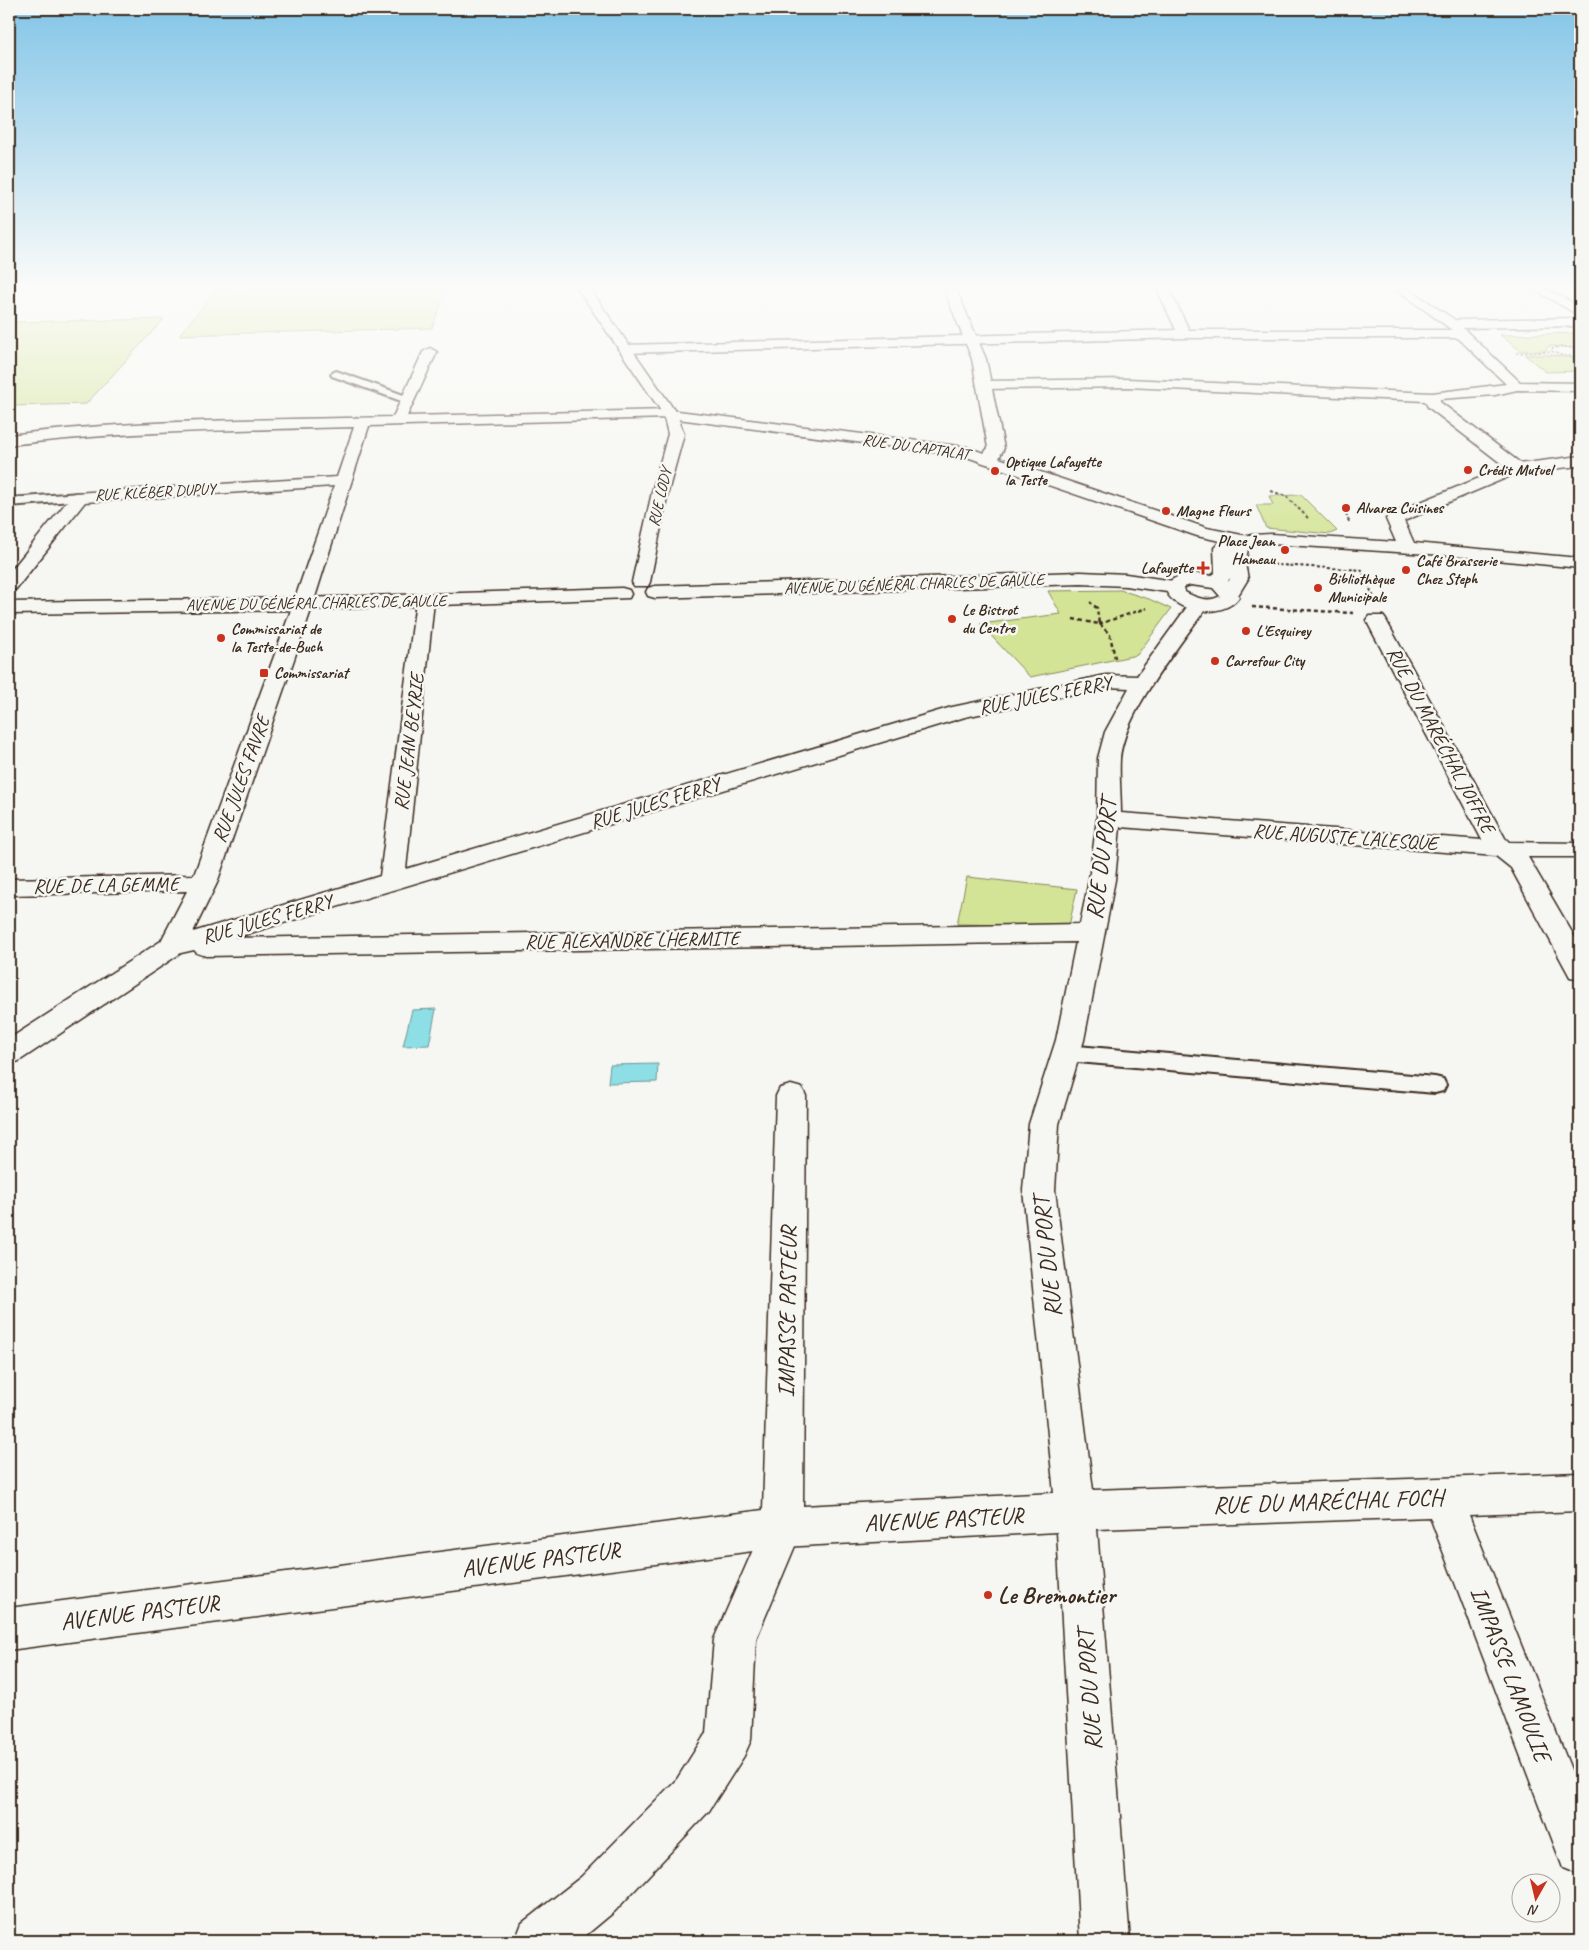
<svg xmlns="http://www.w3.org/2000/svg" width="1589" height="1950" viewBox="0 0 1589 1950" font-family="Caveat,sans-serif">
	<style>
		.green { fill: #d3e497; stroke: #87875a }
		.water { fill: #8ddee5; stroke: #6c9695 }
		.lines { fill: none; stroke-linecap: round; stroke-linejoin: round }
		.service-casing { stroke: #3b2a1e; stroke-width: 4 }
		.pedestrian-casing { stroke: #3b2a1e; stroke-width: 3 }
		.minor-casing { stroke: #3b2a1e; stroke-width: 3 }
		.tertiary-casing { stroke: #3b2a1e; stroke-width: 3 }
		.secondary-casing { stroke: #3b2a1e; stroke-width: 3 }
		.path-far2 { stroke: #3b2a1e; stroke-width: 1; stroke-dasharray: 2.5 2; stroke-linecap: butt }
		.path-far1 { stroke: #3b2a1e; stroke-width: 2; stroke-dasharray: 3 2.5; stroke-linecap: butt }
		.path { stroke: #3b2a1e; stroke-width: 2.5; stroke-dasharray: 4 3; stroke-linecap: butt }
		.service { fill: #f6f6f2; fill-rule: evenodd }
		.pedestrian { fill: #f6f6f2; fill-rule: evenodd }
		.minor { fill: #f6f6f2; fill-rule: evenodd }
		.tertiary { fill: #f6f6f2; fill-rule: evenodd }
		.secondary { fill: #f6f6f2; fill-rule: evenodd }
		.poi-dot { fill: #c8321e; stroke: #f6f6f2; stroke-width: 2 }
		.labels { text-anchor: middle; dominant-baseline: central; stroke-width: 5; stroke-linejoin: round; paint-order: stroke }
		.far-street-label { font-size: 16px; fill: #3b2a1e; stroke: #f6f6f2 }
		.far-poi-label { font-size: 16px; font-weight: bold; fill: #3b2a1e; stroke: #f6f6f2; text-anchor: start }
		.street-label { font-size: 20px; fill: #3b2a1e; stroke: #f6f6f2 }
		.near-street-label { font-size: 24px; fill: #3b2a1e; stroke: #f6f6f2 }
		.near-poi-label { font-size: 24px; font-weight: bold; fill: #3b2a1e; stroke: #f6f6f2; text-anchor: start }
	</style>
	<rect width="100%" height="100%" fill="#f6f6f2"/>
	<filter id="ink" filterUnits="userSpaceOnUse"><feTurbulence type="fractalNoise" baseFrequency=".02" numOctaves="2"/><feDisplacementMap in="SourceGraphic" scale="10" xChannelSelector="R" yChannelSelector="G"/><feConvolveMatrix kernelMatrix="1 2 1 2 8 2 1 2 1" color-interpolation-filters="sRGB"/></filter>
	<g filter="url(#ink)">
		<path class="green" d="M 266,289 L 447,289 L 432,328 L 179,335 L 216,290 Z
			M 164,319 L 86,404 L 9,406 L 9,322 Z
			M 1580,333 L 1580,348 L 1549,346 L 1545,351 L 1521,351 L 1500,335 Z
			M 1525,355 L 1551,355 L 1580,359 L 1580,371 L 1546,372 Z
			M 1301,495 L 1337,531 L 1330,534 L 1266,528 L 1256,505 L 1273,505 L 1269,496 Z
			M 1120,590 L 1149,599 L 1171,609 L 1137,655 L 1030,677 L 980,624 L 1061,614 L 1048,591 Z
			M 967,877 L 1077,889 L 1069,926 L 957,924 Z"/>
		<path class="water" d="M 436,1009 L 429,1045 L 403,1046 L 412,1010 Z
			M 658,1064 L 657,1082 L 608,1083 L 610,1065 Z"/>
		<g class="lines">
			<defs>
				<path id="service" d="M 336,371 L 412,398 L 413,400 L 408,403 L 404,402 L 332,376 L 331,374 Z
					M 80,493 L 84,494 L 86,497 L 84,500 L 9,506 L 9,498 Z
					M 1066,1045 L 1435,1077 L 1443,1079 L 1446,1085 L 1443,1091 L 1435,1093 L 1066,1061 L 1058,1058 L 1055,1053 L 1058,1048 Z"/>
				<path id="pedestrian" d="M 783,1507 L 797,1513 L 803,1527 L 756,1639 L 751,1740 L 744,1756 L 709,1811 L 615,1911 L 579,1941 L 515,1941 L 522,1923 L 581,1877 L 677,1779 L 706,1733 L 714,1639 L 769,1513 Z"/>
				<path id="minor" d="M 1157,289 L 1169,289 L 1189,330 L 1452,330 L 1396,289 L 1409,289 L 1455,320 L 1580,318 L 1580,326 L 1463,328 L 1520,382 L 1580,383 L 1580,391 L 1517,390 L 1495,395 L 1440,399 L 1440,402 L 1523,465 L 1525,468 L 1523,471 L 1511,471 L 1428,407 L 1425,401 L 1128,387 L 983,389 L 976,385 L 983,381 L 1128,379 L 1432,393 L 1506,384 L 1458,338 L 1184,338 L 625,353 L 618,349 L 625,345 L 1176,330 Z
					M 1533,289 L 1547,289 L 1580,307 L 1580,316 Z
					M 430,348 L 437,352 L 407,416 L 670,410 L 966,447 L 993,456 L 995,459 L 987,464 L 964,456 L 670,418 L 369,426 L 311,610 L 217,883 L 193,932 L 380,876 L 416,601 L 418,597 L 432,597 L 434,601 L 406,869 L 952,707 L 1106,675 L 1137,676 L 1192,600 L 1206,600 L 1209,604 C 1182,643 1124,712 1120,759 C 1119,777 1121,795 1121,813 L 1482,840 L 1366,620 L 1369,616 L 1383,616 L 1386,620 L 1505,838 L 1509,842 L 1580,843 L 1580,857 L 1528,857 L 1580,946 L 1580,979 L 1570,977 L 1511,868 L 1496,856 L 1120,827 L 1115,880 L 1084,1040 L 1059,1124 L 1055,1190 L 1093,1490 L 1580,1473 L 1580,1511 L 1469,1515 L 1580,1792 L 1580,1875 L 1563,1868 L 1430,1517 L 1097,1529 L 1130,1941 L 1080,1941 L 1057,1532 L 783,1547 L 9,1650 L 9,1608 L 763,1510 L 776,1096 L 780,1088 L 791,1085 L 802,1088 L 806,1096 L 803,1506 L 1054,1493 L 1023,1190 L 1029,1124 L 1056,1040 L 1076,942 L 206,956 L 197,953 L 194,950 L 181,953 L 19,1061 L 9,1064 L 9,1039 L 161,941 L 187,891 L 9,895 L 9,879 L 194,875 L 291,610 L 334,486 L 85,502 L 16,589 L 9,591 L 9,573 L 74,493 L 337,477 L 354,427 C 239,430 123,431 9,445 L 9,435 C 136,419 265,420 393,417 L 423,352 ZM 1106,687 L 1129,688 L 1105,732 L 1098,758 L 1097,819 L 1089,880 L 1080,924 L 234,938 L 965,717 Z"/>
				<path id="tertiary" d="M 578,289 L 590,289 L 677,414 L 684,434 L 668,492 L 650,582 L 648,586 L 634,586 L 632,582 L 652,492 L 668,434 L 663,414 Z
					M 1580,456 L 1580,466 L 1520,472 L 1404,521 L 1414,543 L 1580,558 L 1580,568 L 1444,555 L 1271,544 L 1249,545 L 1245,563 L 1248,579 L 1237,597 L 1223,597 L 1221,593 L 1230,579 L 1227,563 L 1235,536 L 1271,534 L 1396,542 L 1386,519 L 1389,515 L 1511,465 Z
					M 1081,572 L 1126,574 L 1174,581 L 1181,583 L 1183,587 L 1181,591 L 1174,593 L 1126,586 L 1081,584 L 655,598 L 648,596 L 646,592 L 648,588 L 655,586 Z
					M 622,588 L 629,590 L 631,594 L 629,598 L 303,610 L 9,614 L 9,602 L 303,598 Z"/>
				<path id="secondary" d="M 944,289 L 956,289 L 986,359 L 1004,448 L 999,458 L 1207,528 L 1247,536 L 1250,540 L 1247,544 L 1232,549 L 1233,574 L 1228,581 L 1235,587 L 1239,597 C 1224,620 1171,614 1165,587 C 1175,572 1195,572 1211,576 L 1215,573 L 1214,548 L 1220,541 L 1197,536 L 981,462 L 979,459 L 988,448 L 972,359 ZM 1191,585 L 1213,588 L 1220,596 C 1209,603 1196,598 1185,592 L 1184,587 Z"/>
			</defs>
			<use href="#service" class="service-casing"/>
			<use href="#pedestrian" class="pedestrian-casing"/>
			<use href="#minor" class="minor-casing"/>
			<use href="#tertiary" class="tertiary-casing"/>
			<use href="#secondary" class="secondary-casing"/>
			<path class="path-far2" d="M 1580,350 L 1566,347 L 1553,348 L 1551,351 L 1561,355 L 1580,357
				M 1516,353 L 1552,352"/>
			<path class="path-far1" d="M 1271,491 L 1286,496 L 1308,518
				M 1346,514 L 1349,522
				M 1262,564 L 1362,570
				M 1361,569 L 1375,600
				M 1090,602 L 1096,607"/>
			<path class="path" d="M 1252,607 L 1353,613
				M 1073,619 L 1099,624 L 1097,608 L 1094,606
				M 1099,624 L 1147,608
				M 1100,624 L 1110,635 L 1115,658"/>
			<use href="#service" class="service"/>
			<use href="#pedestrian" class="pedestrian"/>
			<use href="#minor" class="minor"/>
			<use href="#tertiary" class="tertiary"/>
			<use href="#secondary" class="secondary"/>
		</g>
	</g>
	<linearGradient id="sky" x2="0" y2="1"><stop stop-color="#83c5e7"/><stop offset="0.51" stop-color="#fbfbf9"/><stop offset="1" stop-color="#fbfbf9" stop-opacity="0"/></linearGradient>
	<rect width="1589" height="562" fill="url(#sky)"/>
	<g class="poi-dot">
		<circle cx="1468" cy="470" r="5"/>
		<circle cx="995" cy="471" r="5"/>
		<circle cx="1346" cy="508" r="5"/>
		<circle cx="1166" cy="511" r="5"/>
		<circle cx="1285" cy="550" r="5"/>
		<path d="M1200.5 560.5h5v5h5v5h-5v5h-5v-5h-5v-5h5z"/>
		<circle cx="1406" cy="570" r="5"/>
		<circle cx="1318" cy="588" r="5"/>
		<circle cx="952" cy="619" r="5"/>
		<circle cx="1246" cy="631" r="5"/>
		<circle cx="221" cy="638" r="5"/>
		<circle cx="1215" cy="661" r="5"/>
		<rect x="259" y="668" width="10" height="10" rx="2.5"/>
		<circle cx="988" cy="1595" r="5"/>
	</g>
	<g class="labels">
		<g class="far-street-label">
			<text transform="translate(916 447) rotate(8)">RUE DU CAPTALAT</text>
			<text transform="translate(155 492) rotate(-3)">RUE KLÉBER DUPUY</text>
			<text transform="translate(660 497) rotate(-77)">RUE LODY</text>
			<text transform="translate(914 584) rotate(-2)">AVENUE DU GÉNÉRAL CHARLES DE GAULLE</text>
			<text transform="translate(316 603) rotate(-1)">AVENUE DU GÉNÉRAL CHARLES DE GAULLE</text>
		</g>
		<g class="far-poi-label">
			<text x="1005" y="462">Optique Lafayette<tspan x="1005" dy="18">la Teste</tspan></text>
			<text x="1478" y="470">Crédit Mutuel</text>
			<text x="1356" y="508">Alvarez Cuisines</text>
			<text x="1176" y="511">Magne Fleurs</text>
			<text x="1275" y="541" text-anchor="end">Place Jean<tspan x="1275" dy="18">Hameau</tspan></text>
			<text x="1416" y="561">Café Brasserie<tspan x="1416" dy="18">Chez Steph</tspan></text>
			<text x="1193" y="568" text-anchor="end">Lafayette</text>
			<text x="1328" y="579">Bibliothèque<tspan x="1328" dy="18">Municipale</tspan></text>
			<text x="962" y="610">Le Bistrot<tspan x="962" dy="18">du Centre</tspan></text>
			<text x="231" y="629">Commissariat de<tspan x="231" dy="18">la Teste-de-Buch</tspan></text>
			<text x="1256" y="631">L'Esquirey</text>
			<text x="1225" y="661">Carrefour City</text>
			<text x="274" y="673">Commissariat</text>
		</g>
		<g class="street-label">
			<text transform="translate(1045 695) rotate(-11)">RUE JULES FERRY</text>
			<text transform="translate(1441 740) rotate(62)">RUE DU MARÉCHAL JOFFRE</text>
			<text transform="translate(409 742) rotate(-83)">RUE JEAN BEYRIE</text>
			<text transform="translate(241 779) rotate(-70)">RUE JULES FAVRE</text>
			<text transform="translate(655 803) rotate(-17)">RUE JULES FERRY</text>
			<text transform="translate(1345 837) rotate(4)">RUE AUGUSTE LALESQUE</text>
			<text transform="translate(106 885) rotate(-1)">RUE DE LA GEMME</text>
			<text transform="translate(267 919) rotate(-16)">RUE JULES FERRY</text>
			<text transform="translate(632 940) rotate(-1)">RUE ALEXANDRE LHERMITE</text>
		</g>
		<g class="near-street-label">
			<text transform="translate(1101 859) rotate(-83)">RUE DU PORT</text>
			<text transform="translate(1047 1257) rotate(-96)">RUE DU PORT</text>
			<text transform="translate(787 1312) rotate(-89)">IMPASSE PASTEUR</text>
			<text transform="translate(1328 1501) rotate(-2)">RUE DU MARÉCHAL FOCH</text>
			<text transform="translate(944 1519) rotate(-3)">AVENUE PASTEUR</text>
			<text transform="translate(541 1559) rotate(-7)">AVENUE PASTEUR</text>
			<text transform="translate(140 1612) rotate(-7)">AVENUE PASTEUR</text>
			<text transform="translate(1511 1674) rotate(69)">IMPASSE LAMOULIE</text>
			<text transform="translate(1089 1690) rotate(-94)">RUE DU PORT</text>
		</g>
		<g class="near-poi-label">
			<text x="998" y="1595">Le Bremontier</text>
		</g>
	</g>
	<rect width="1589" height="1950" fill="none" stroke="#f6f6f2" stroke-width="30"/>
	<rect x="15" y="15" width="1559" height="1920" fill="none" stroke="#3b2a1e" stroke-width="2" filter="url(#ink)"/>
	<g transform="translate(1536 1898) rotate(188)"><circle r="24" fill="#f6f6f2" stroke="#aba49d"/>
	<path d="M0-4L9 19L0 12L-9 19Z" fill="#c8321e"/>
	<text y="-8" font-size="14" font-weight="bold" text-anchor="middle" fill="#3b2a1e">N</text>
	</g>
</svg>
